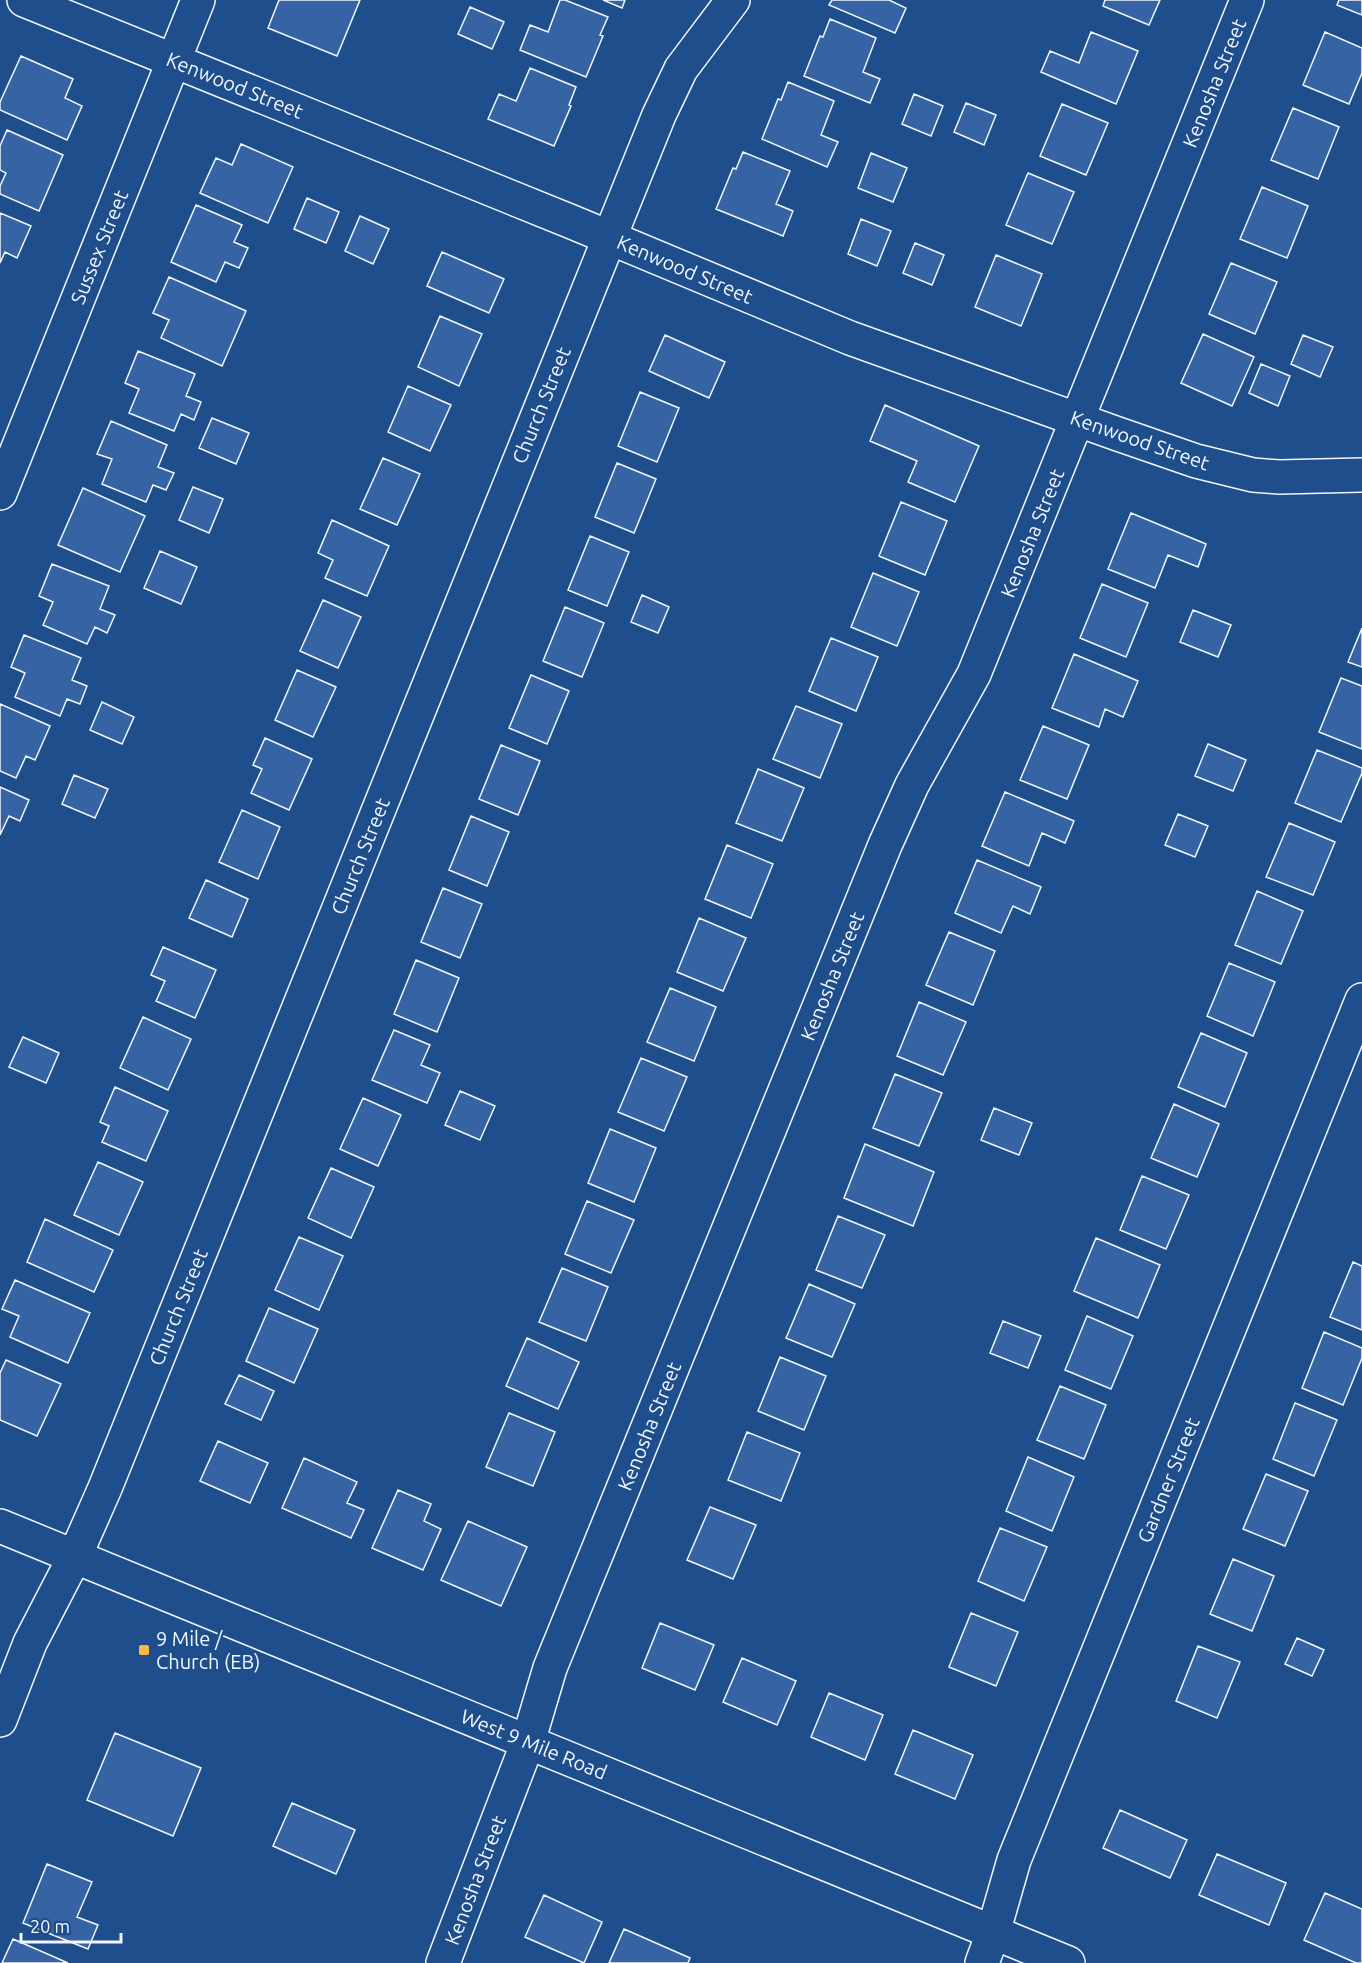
<svg xmlns="http://www.w3.org/2000/svg" width="1362" height="1963" viewBox="0 0 1362 1963" font-family="Ubuntu,sans-serif">
	<style>
		.building { fill: #3563a3; stroke: #f2f6ff; stroke-width: 1.5 }
		.lines { fill: none; stroke-linecap: round; stroke-linejoin: round }
		.minor-casing { stroke: #f2f6ff; stroke-width: 36 }
		.major-casing { stroke: #f2f6ff; stroke-width: 36 }
		.minor { stroke: #1f4e8c; stroke-width: 33 }
		.major { stroke: #1f4e8c; stroke-width: 33 }
		.poi-dot { fill: #ffb74d; stroke: #1f4e8c; stroke-width: 2 }
		.labels { text-anchor: middle; dominant-baseline: central; stroke-width: 4.5; stroke-linejoin: round; paint-order: stroke }
		.street-label { font-size: 20px; fill: #f2f6ff; stroke: #1f4e8c }
		.poi-label { font-size: 20px; fill: #f2f6ff; stroke: #1f4e8c; text-anchor: start }
	</style>
	<rect width="100%" height="100%" fill="#1f4e8c"/>
	<path class="building" d="M 279,0 L 360,0 L 337,56 L 268,28 Z
		M 560,0 L 565,0 L 608,17 L 600,35 L 603,36 L 586,77 L 520,50 L 530,25 L 548,32 Z
		M 603,0 L 625,0 L 622,8 Z
		M 832,0 L 889,0 L 906,8 L 895,33 L 829,5 Z
		M 1105,0 L 1160,0 L 1149,25 L 1103,6 Z
		M 1339,0 L 1362,0 L 1362,15 L 1337,5 Z
		M 470,7 L 504,22 L 492,49 L 458,34 Z
		M 830,19 L 876,38 L 863,72 L 880,79 L 870,103 L 804,76 L 820,36 L 823,37 Z
		M 1091,32 L 1138,51 L 1116,104 L 1041,72 L 1050,51 L 1079,63 Z
		M 1325,32 L 1362,48 L 1362,73 L 1349,104 L 1303,85 Z
		M 21,56 L 73,79 L 65,98 L 82,106 L 67,140 L 0,110 L 0,102 Z
		M 530,68 L 576,87 L 569,105 L 571,106 L 554,146 L 488,119 L 499,94 L 516,101 Z
		M 788,82 L 834,101 L 821,135 L 838,142 L 827,167 L 762,139 L 778,99 L 781,100 Z
		M 914,94 L 943,106 L 931,136 L 902,124 Z
		M 966,103 L 996,115 L 984,145 L 954,132 Z
		M 1062,104 L 1108,123 L 1086,175 L 1040,156 Z
		M 1293,108 L 1339,127 L 1318,179 L 1271,160 Z
		M 7,130 L 63,155 L 39,211 L 0,194 L 0,186 L 6,173 L 0,170 L 0,146 Z
		M 241,144 L 293,167 L 268,223 L 200,193 L 216,158 L 232,165 Z
		M 743,152 L 790,171 L 776,204 L 793,211 L 783,236 L 716,209 L 733,168 L 736,169 Z
		M 871,153 L 907,168 L 893,202 L 858,188 Z
		M 1028,173 L 1074,192 L 1052,244 L 1006,225 Z
		M 1262,187 L 1308,206 L 1287,258 L 1240,239 Z
		M 307,198 L 339,212 L 326,243 L 294,229 Z
		M 196,205 L 242,225 L 234,242 L 248,248 L 239,268 L 225,262 L 216,282 L 171,262 Z
		M 0,213 L 31,226 L 17,258 L 5,252 L 0,263 Z
		M 360,216 L 389,229 L 373,264 L 345,251 Z
		M 861,219 L 891,231 L 877,266 L 848,254 Z
		M 915,243 L 944,255 L 932,285 L 903,273 Z
		M 442,252 L 504,279 L 489,313 L 427,286 Z
		M 996,255 L 1042,274 L 1021,326 L 975,307 Z
		M 1231,263 L 1277,282 L 1255,334 L 1209,314 Z
		M 169,277 L 246,311 L 222,366 L 161,338 L 169,320 L 153,313 Z
		M 440,316 L 482,334 L 459,386 L 418,367 Z
		M 1203,334 L 1254,357 L 1232,406 L 1181,383 Z
		M 665,335 L 725,362 L 709,398 L 649,371 Z
		M 1303,335 L 1333,347 L 1320,377 L 1291,364 Z
		M 138,351 L 195,374 L 186,396 L 201,402 L 194,420 L 181,414 L 174,431 L 129,413 L 139,389 L 125,383 Z
		M 1261,364 L 1290,376 L 1278,406 L 1249,393 Z
		M 408,386 L 451,405 L 430,451 L 388,432 Z
		M 640,392 L 679,408 L 657,462 L 618,446 Z
		M 885,405 L 979,446 L 955,502 L 908,482 L 917,461 L 870,441 Z
		M 212,418 L 249,433 L 236,464 L 199,448 Z
		M 111,421 L 167,445 L 158,467 L 174,473 L 166,490 L 153,485 L 146,502 L 102,484 L 112,459 L 97,454 Z
		M 383,458 L 420,474 L 397,525 L 360,509 Z
		M 617,463 L 656,479 L 634,533 L 595,517 Z
		M 193,487 L 223,499 L 209,533 L 179,520 Z
		M 83,488 L 145,516 L 120,572 L 58,545 Z
		M 901,502 L 947,521 L 925,575 L 879,556 Z
		M 1131,513 L 1206,544 L 1198,567 L 1168,555 L 1155,588 L 1108,569 Z
		M 332,520 L 389,546 L 367,596 L 325,578 L 333,560 L 318,553 Z
		M 590,536 L 629,552 L 607,606 L 568,590 Z
		M 160,551 L 197,567 L 181,604 L 144,588 Z
		M 52,564 L 109,586 L 100,609 L 115,615 L 107,633 L 95,627 L 87,644 L 43,625 L 53,602 L 39,596 Z
		M 873,573 L 919,592 L 897,646 L 851,627 Z
		M 1102,584 L 1148,603 L 1126,657 L 1080,638 Z
		M 642,595 L 669,607 L 658,633 L 631,622 Z
		M 323,600 L 361,617 L 338,668 L 300,651 Z
		M 565,607 L 604,623 L 582,677 L 543,661 Z
		M 1193,610 L 1231,625 L 1218,657 L 1180,642 Z
		M 1362,628 L 1362,667 L 1348,662 Z
		M 24,635 L 81,658 L 72,680 L 87,686 L 80,704 L 67,699 L 60,716 L 15,697 L 25,673 L 11,667 Z
		M 831,638 L 878,657 L 856,711 L 809,691 Z
		M 1074,654 L 1138,681 L 1123,717 L 1105,709 L 1099,727 L 1052,708 Z
		M 297,670 L 336,687 L 313,737 L 275,720 Z
		M 531,675 L 569,691 L 547,744 L 509,728 Z
		M 1341,678 L 1362,686 L 1362,749 L 1319,732 Z
		M 102,702 L 134,717 L 122,744 L 90,730 Z
		M 0,704 L 50,726 L 35,760 L 26,756 L 16,778 L 0,771 Z
		M 796,706 L 842,724 L 820,778 L 773,759 Z
		M 1043,726 L 1089,745 L 1067,799 L 1020,780 Z
		M 265,738 L 312,759 L 289,810 L 251,793 L 262,769 L 253,765 Z
		M 1208,744 L 1246,760 L 1233,791 L 1195,776 Z
		M 501,745 L 540,761 L 518,815 L 479,799 Z
		M 1317,750 L 1362,768 L 1362,773 L 1341,822 L 1295,803 Z
		M 758,769 L 804,788 L 782,841 L 736,823 Z
		M 74,775 L 108,789 L 95,818 L 62,804 Z
		M 0,787 L 29,800 L 20,821 L 9,816 L 0,835 Z
		M 1005,792 L 1074,821 L 1065,843 L 1042,833 L 1029,866 L 982,846 Z
		M 242,810 L 280,827 L 258,879 L 219,862 Z
		M 1178,814 L 1208,826 L 1195,857 L 1165,845 Z
		M 471,816 L 509,832 L 487,886 L 449,870 Z
		M 1289,823 L 1335,842 L 1313,895 L 1266,877 Z
		M 727,845 L 773,864 L 751,918 L 705,899 Z
		M 977,860 L 1041,887 L 1030,914 L 1013,906 L 1001,933 L 955,913 Z
		M 206,880 L 248,899 L 232,937 L 189,918 Z
		M 443,888 L 482,904 L 460,958 L 421,942 Z
		M 1257,891 L 1303,911 L 1281,964 L 1235,945 Z
		M 699,918 L 746,938 L 723,991 L 677,972 Z
		M 949,932 L 995,951 L 973,1005 L 926,985 Z
		M 163,947 L 216,970 L 195,1018 L 156,1001 L 165,981 L 151,975 Z
		M 416,960 L 459,978 L 437,1032 L 394,1014 Z
		M 1229,963 L 1275,982 L 1253,1036 L 1207,1016 Z
		M 670,988 L 716,1007 L 694,1061 L 647,1042 Z
		M 919,1002 L 966,1022 L 943,1075 L 897,1056 Z
		M 143,1017 L 191,1039 L 168,1090 L 120,1068 Z
		M 394,1030 L 430,1045 L 421,1065 L 440,1073 L 427,1103 L 372,1080 Z
		M 1201,1033 L 1247,1053 L 1225,1107 L 1178,1087 Z
		M 23,1037 L 59,1053 L 46,1083 L 9,1067 Z
		M 641,1058 L 687,1077 L 664,1131 L 618,1112 Z
		M 895,1074 L 942,1093 L 919,1146 L 873,1128 Z
		M 115,1087 L 168,1111 L 146,1161 L 102,1142 L 109,1126 L 100,1122 Z
		M 460,1091 L 495,1106 L 480,1140 L 445,1125 Z
		M 363,1098 L 401,1115 L 378,1166 L 340,1149 Z
		M 1174,1104 L 1219,1124 L 1197,1177 L 1151,1158 Z
		M 994,1108 L 1032,1123 L 1019,1155 L 981,1140 Z
		M 610,1129 L 656,1148 L 634,1202 L 588,1183 Z
		M 865,1144 L 934,1172 L 913,1226 L 844,1198 Z
		M 98,1162 L 143,1182 L 119,1235 L 74,1215 Z
		M 331,1168 L 374,1187 L 351,1238 L 308,1218 Z
		M 1142,1176 L 1189,1195 L 1166,1249 L 1120,1230 Z
		M 587,1201 L 634,1220 L 611,1273 L 565,1254 Z
		M 838,1216 L 885,1235 L 862,1288 L 816,1270 Z
		M 45,1219 L 113,1250 L 94,1292 L 27,1262 Z
		M 299,1237 L 343,1256 L 319,1310 L 275,1290 Z
		M 1096,1238 L 1160,1265 L 1138,1318 L 1074,1291 Z
		M 1353,1262 L 1362,1266 L 1362,1330 L 1330,1317 Z
		M 562,1268 L 608,1287 L 586,1341 L 539,1322 Z
		M 15,1280 L 90,1313 L 68,1363 L 10,1337 L 19,1316 L 2,1309 Z
		M 809,1284 L 855,1304 L 832,1357 L 786,1338 Z
		M 269,1308 L 318,1329 L 294,1383 L 246,1361 Z
		M 1087,1316 L 1133,1336 L 1111,1389 L 1065,1370 Z
		M 1003,1321 L 1041,1336 L 1028,1368 L 990,1353 Z
		M 1324,1332 L 1362,1348 L 1362,1358 L 1343,1405 L 1302,1388 Z
		M 527,1338 L 579,1362 L 558,1409 L 506,1386 Z
		M 780,1357 L 826,1376 L 804,1430 L 758,1411 Z
		M 6,1360 L 61,1384 L 37,1436 L 0,1420 L 0,1373 Z
		M 239,1375 L 274,1391 L 261,1420 L 225,1404 Z
		M 1060,1386 L 1106,1405 L 1084,1459 L 1037,1440 Z
		M 1295,1403 L 1337,1420 L 1314,1476 L 1273,1459 Z
		M 509,1413 L 555,1432 L 533,1486 L 486,1467 Z
		M 747,1432 L 800,1453 L 781,1501 L 728,1480 Z
		M 218,1441 L 268,1463 L 250,1503 L 200,1481 Z
		M 1028,1457 L 1074,1477 L 1052,1531 L 1006,1511 Z
		M 304,1458 L 357,1482 L 347,1503 L 364,1510 L 351,1538 L 282,1508 Z
		M 1266,1474 L 1308,1491 L 1285,1546 L 1243,1529 Z
		M 398,1490 L 431,1504 L 424,1521 L 441,1529 L 423,1570 L 372,1548 Z
		M 710,1507 L 756,1525 L 733,1579 L 687,1560 Z
		M 468,1521 L 527,1547 L 501,1606 L 441,1580 Z
		M 1000,1528 L 1047,1547 L 1024,1601 L 978,1581 Z
		M 1233,1559 L 1274,1576 L 1252,1631 L 1210,1614 Z
		M 971,1613 L 1018,1632 L 996,1686 L 949,1667 Z
		M 660,1623 L 714,1645 L 695,1690 L 642,1668 Z
		M 1297,1638 L 1324,1650 L 1312,1676 L 1285,1664 Z
		M 1198,1646 L 1240,1662 L 1217,1718 L 1176,1701 Z
		M 742,1658 L 796,1681 L 777,1725 L 723,1702 Z
		M 829,1693 L 883,1715 L 865,1760 L 811,1737 Z
		M 913,1730 L 973,1755 L 955,1799 L 895,1774 Z
		M 115,1733 L 201,1768 L 173,1836 L 87,1800 Z
		M 292,1803 L 355,1830 L 336,1874 L 273,1846 Z
		M 1120,1810 L 1187,1840 L 1170,1878 L 1103,1848 Z
		M 1217,1854 L 1286,1883 L 1269,1925 L 1199,1895 Z
		M 47,1864 L 92,1882 L 77,1917 L 98,1925 L 88,1949 L 23,1923 Z
		M 1325,1893 L 1362,1909 L 1362,1963 L 1356,1963 L 1304,1940 Z
		M 544,1895 L 602,1922 L 584,1963 L 525,1937 Z
		M 624,1929 L 690,1958 L 688,1963 L 609,1963 Z
		M 13,1939 L 68,1963 L 2,1963 Z"/>
	<g class="lines">
		<defs>
			<path id="minor" d="M 24,0 L 572,222 L 850,338 L 1115,433 L 1196,461 L 1253,475 L 1279,477 L 1362,475
				M 0,493 L 198,0
				M 0,1720 L 30,1643 L 75,1556 L 105,1488 L 659,115 L 681,69 L 733,0
				M 443,1963 L 528,1742 L 550,1668 L 885,845 L 912,785 L 974,674 L 1247,0
				M 982,1963 L 993,1933 L 1014,1860 L 1362,1000"/>
			<path id="major" d="M 0,1526 L 1068,1963"/>
		</defs>
		<use href="#minor" class="minor-casing"/>
		<use href="#major" class="major-casing"/>
		<use href="#minor" class="minor"/>
		<use href="#major" class="major"/>
	</g>
	<rect class="poi-dot" x="138" y="1644" width="12" height="12" rx="3"/>
	<g class="labels">
		<g class="street-label">
			<text transform="translate(1214 83) rotate(-68)">Kenosha Street</text>
			<text transform="translate(235 85) rotate(22)">Kenwood Street</text>
			<text transform="translate(99 247) rotate(-68)">Sussex Street</text>
			<text transform="translate(685 269) rotate(23)">Kenwood Street</text>
			<text transform="translate(541 405) rotate(-68)">Church Street</text>
			<text transform="translate(1140 440) rotate(19)">Kenwood Street</text>
			<text transform="translate(1032 533) rotate(-68)">Kenosha Street</text>
			<text transform="translate(360 856) rotate(-68)">Church Street</text>
			<text transform="translate(832 976) rotate(-68)">Kenosha Street</text>
			<text transform="translate(178 1307) rotate(-68)">Church Street</text>
			<text transform="translate(649 1426) rotate(-68)">Kenosha Street</text>
			<text transform="translate(1168 1480) rotate(-68)">Gardner Street</text>
			<text transform="translate(534 1744) rotate(22)">West 9 Mile Road</text>
			<text transform="translate(475 1880) rotate(-69)">Kenosha Street</text>
		</g>
		<g class="poi-label">
			<text x="156" y="1638">9 Mile /<tspan x="156" dy="23">Church (EB)</tspan></text>
		</g>
	</g>
	<path d="M21 1933v9h100v-9" fill="none" stroke="#f2f6ff" stroke-width="3"/>
	<text x="30" y="1933" font-size="18" fill="#f2f6ff" stroke="#1f4e8c" stroke-width="4.5" paint-order="stroke">20 m</text>
</svg>
